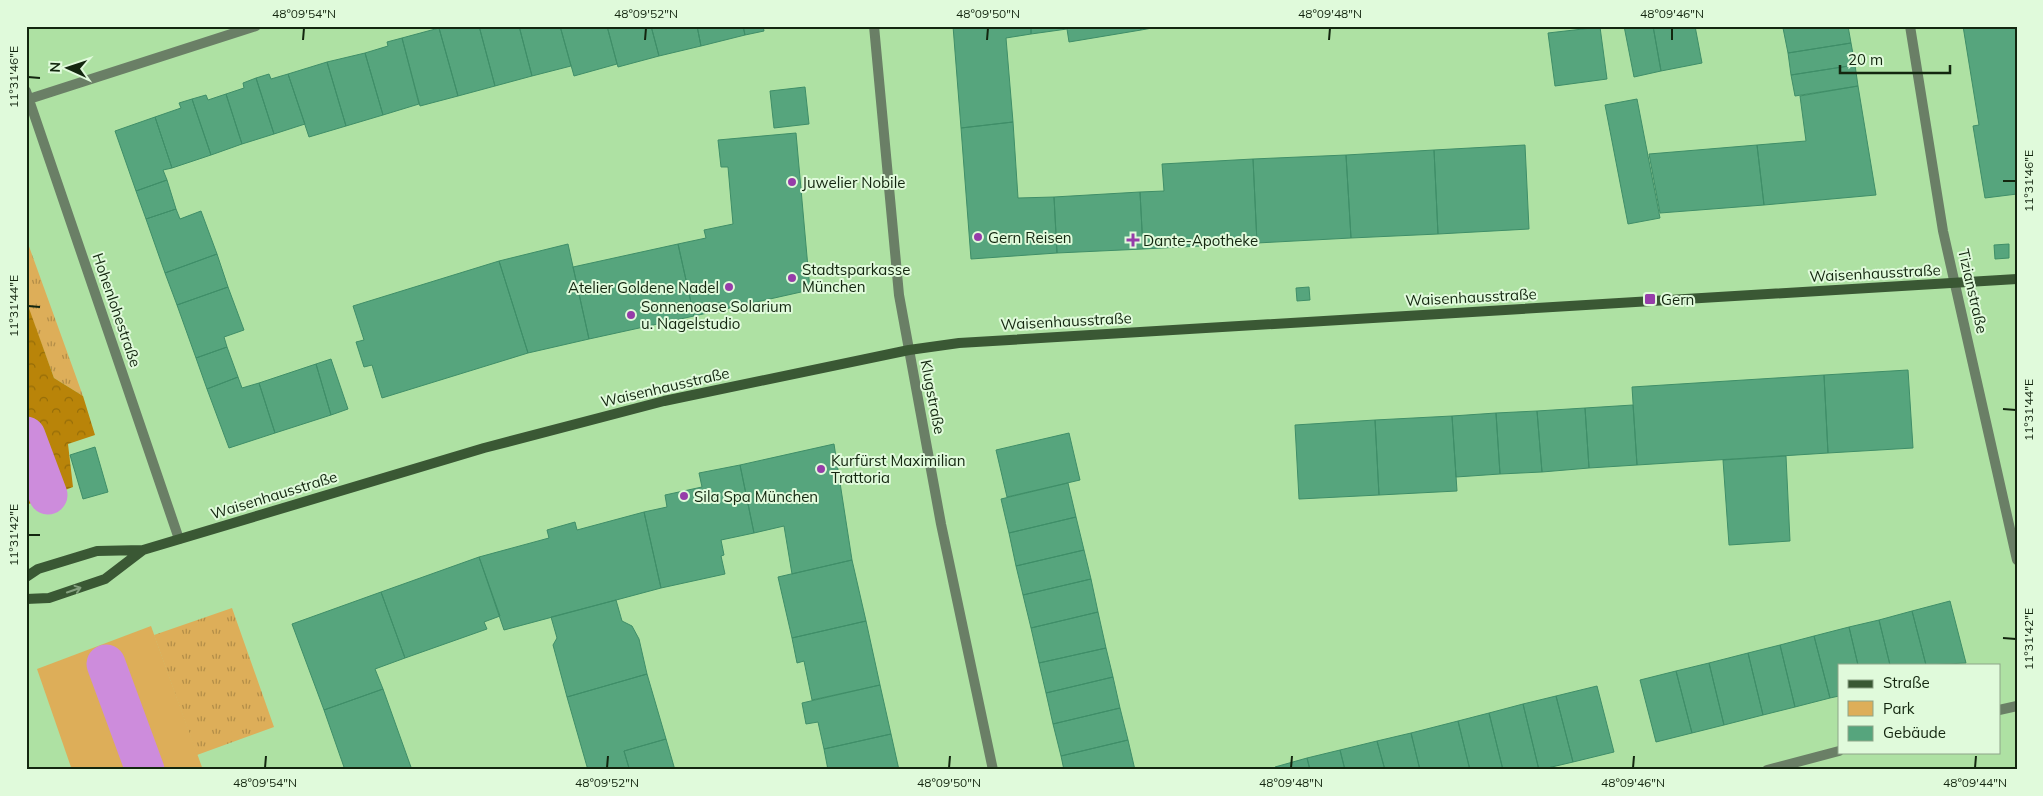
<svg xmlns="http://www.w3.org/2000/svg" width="2043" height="796" viewBox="0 0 2043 796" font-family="Mulish,sans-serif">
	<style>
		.grass { fill: url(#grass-tufts) }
		.forest { fill: url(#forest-crowns) }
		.green { fill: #ddae59 }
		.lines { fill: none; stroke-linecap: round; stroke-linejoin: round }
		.canal { stroke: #cd8cdc; stroke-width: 39 }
		.building { fill: #56a57d; stroke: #3f8e68 }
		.street { stroke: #6a7f66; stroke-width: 10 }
		.secondary { stroke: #3a5834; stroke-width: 10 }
		.oneway { stroke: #85a17f }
		.ticks { fill: none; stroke: #13260f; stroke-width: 2 }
		.poi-dot { fill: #963da9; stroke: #e0fadb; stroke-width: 2 }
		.labels { text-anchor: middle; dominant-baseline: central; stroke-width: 4; stroke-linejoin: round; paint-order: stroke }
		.poi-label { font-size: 15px; fill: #13260f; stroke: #e0fadb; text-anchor: start }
		.street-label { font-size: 15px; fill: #13260f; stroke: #e0fadb }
		.neatline { fill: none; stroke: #13260f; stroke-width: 2 }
		.ticks-label { font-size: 12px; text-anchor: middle; fill: #13260f }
	</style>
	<defs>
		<pattern id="grass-tufts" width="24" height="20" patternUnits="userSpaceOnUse" patternTransform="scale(1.25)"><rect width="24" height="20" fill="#ddae59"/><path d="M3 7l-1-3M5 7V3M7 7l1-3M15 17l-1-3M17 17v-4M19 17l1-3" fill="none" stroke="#b28d48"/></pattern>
		<pattern id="forest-crowns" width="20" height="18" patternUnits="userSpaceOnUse" patternTransform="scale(1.25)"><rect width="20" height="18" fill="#b98409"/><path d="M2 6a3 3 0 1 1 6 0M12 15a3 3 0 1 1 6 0" fill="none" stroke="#956c08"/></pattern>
	</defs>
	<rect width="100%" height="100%" fill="#aee1a3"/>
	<path class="grass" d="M 26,238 L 83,396 L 54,378 L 26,302 Z
		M 232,608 L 274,727 L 197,755 L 154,635 Z"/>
	<path class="forest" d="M 26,300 L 54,378 L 83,396 L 95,435 L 68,444 L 73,487 L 26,505 Z"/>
	<path class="green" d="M 151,626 L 203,770 L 72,770 L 37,669 Z"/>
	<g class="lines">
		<path class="canal" d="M 26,436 L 48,495
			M 106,664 L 145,770"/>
	</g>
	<path class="building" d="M 446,26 L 479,26 L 495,86 L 458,96 L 439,28 Z
		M 479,26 L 519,26 L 532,76 L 495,86 Z
		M 519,26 L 560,26 L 571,66 L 532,76 Z
		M 560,26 L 607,26 L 617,64 L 574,76 Z
		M 607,26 L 651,26 L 659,56 L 618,67 Z
		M 651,26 L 697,26 L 701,46 L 659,56 Z
		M 697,26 L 743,26 L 745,35 L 701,46 Z
		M 743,26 L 763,26 L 764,31 L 745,35 Z
		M 953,26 L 1031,26 L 1031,34 L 1006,38 L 1013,122 L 961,128 Z
		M 1031,26 L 1140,26 L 1141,30 L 1069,42 L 1067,29 L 1031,34 Z
		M 1140,26 L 1163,26 L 1141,30 Z
		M 1624,26 L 1653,26 L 1661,71 L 1634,77 Z
		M 1653,26 L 1695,26 L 1702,63 L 1661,71 Z
		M 1794,26 L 1848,26 L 1851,43 L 1788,53 L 1783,28 Z
		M 1963,26 L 2017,26 L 2017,194 L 1985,198 L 1973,126 L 1979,125 Z
		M 1600,27 L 1607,79 L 1555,86 L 1548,33 Z
		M 439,28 L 458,96 L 420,106 L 402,38 Z
		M 402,38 L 419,104 L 383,115 L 365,53 L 388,46 L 387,42 Z
		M 1851,43 L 1855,65 L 1791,75 L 1788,53 Z
		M 365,53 L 383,115 L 346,126 L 327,62 Z
		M 327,62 L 346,126 L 309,137 L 288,74 Z
		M 1855,65 L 1858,86 L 1795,96 L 1791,75 Z
		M 269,74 L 271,79 L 288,74 L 305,124 L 274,134 L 256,78 Z
		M 256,78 L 274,134 L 242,144 L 226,94 L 244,88 L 243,83 Z
		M 1858,86 L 1876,195 L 1764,205 L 1757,145 L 1806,141 L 1800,96 Z
		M 805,87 L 809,124 L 774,128 L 770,91 Z
		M 226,94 L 242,144 L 211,155 L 192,99 L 206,95 L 208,100 Z
		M 192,99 L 211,155 L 172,168 L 155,117 L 181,108 L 179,103 Z
		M 1637,99 L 1660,218 L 1628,224 L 1605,105 Z
		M 155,117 L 172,168 L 163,170 L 167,180 L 136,191 L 115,131 Z
		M 1013,122 L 1018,198 L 1054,197 L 1057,253 L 971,259 L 961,128 Z
		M 796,133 L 810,290 L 694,316 L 678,244 L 706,238 L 704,230 L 733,224 L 728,167 L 721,167 L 718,140 Z
		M 1525,145 L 1529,229 L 1438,234 L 1434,150 Z
		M 1757,145 L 1764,205 L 1660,213 L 1649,154 Z
		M 1434,150 L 1438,234 L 1351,238 L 1346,155 Z
		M 1346,155 L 1351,238 L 1257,243 L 1253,159 Z
		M 1253,159 L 1257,243 L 1143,249 L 1140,192 L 1164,191 L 1162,164 Z
		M 167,180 L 176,209 L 146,219 L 136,191 Z
		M 1140,192 L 1143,249 L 1057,253 L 1054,197 Z
		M 176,209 L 180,219 L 201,211 L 217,254 L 165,273 L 146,219 Z
		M 568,244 L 589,339 L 528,353 L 499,261 Z
		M 678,244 L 694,316 L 589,339 L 573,267 Z
		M 2009,244 L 2009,258 L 1995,259 L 1994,245 Z
		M 217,254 L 228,287 L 177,305 L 165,273 Z
		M 499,261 L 528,353 L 382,398 L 372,365 L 364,367 L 356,342 L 364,340 L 353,306 Z
		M 228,287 L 244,330 L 224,337 L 227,347 L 196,358 L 177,305 Z
		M 1309,287 L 1310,300 L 1297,301 L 1296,288 Z
		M 227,347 L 238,377 L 207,389 L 196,358 Z
		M 331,359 L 348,409 L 331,415 L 316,364 Z
		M 316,364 L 331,415 L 275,433 L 259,383 Z
		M 1908,370 L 1913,448 L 1828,453 L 1824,375 Z
		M 1824,375 L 1828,453 L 1637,465 L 1632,387 Z
		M 238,377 L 242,388 L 259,383 L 275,433 L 229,448 L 207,389 Z
		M 1633,405 L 1637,465 L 1589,468 L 1585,408 Z
		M 1585,408 L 1589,468 L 1542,472 L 1537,411 Z
		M 1537,411 L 1542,472 L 1500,474 L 1496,413 Z
		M 1496,413 L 1500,474 L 1456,477 L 1452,416 Z
		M 1452,416 L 1457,491 L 1379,495 L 1375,420 Z
		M 1375,420 L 1379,495 L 1299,499 L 1295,425 Z
		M 1069,433 L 1080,480 L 1007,497 L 996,450 Z
		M 834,444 L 852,560 L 792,574 L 784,526 L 754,533 L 740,465 Z
		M 95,447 L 108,492 L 83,499 L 70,455 Z
		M 1786,456 L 1790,541 L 1729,545 L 1723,460 Z
		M 740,465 L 754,533 L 721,540 L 724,555 L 721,556 L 725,574 L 661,588 L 644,512 L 667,507 L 665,495 L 702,487 L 699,473 Z
		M 1068,483 L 1076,517 L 1009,533 L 1001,499 Z
		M 644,512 L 661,588 L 504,630 L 479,557 L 549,538 L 547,530 L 575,522 L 577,530 Z
		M 1076,517 L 1084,550 L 1016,566 L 1009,533 Z
		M 1084,550 L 1091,579 L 1023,595 L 1016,566 Z
		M 479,557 L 500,616 L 484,622 L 487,629 L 405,658 L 381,592 Z
		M 852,560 L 866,621 L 792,638 L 778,577 Z
		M 1091,579 L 1098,612 L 1031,628 L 1023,595 Z
		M 381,592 L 405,658 L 375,669 L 383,689 L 324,710 L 292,624 Z
		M 616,600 L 622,621 L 632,626 L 639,639 L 647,674 L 567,697 L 553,645 L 557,638 L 551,617 Z
		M 1950,601 L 1966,663 L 1926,665 L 1912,611 Z
		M 1912,611 L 1926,665 L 1890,665 L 1879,620 Z
		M 1098,612 L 1106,648 L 1039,663 L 1031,628 Z
		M 1879,620 L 1890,665 L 1858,665 L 1849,627 Z
		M 866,621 L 880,685 L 812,700 L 804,661 L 797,663 L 792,638 Z
		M 1849,627 L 1858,665 L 1839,665 L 1839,696 L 1830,698 L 1814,636 Z
		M 1814,636 L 1830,698 L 1795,707 L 1780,645 Z
		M 1780,645 L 1795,707 L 1763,715 L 1748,653 Z
		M 1106,648 L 1113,677 L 1046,693 L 1039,663 Z
		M 1748,653 L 1763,715 L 1724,725 L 1709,663 Z
		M 1709,663 L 1724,725 L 1692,733 L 1676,671 Z
		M 1676,671 L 1692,733 L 1656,742 L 1640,680 Z
		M 647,674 L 666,739 L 624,751 L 629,768 L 588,770 L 567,697 Z
		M 1113,677 L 1120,708 L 1053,724 L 1046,693 Z
		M 880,685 L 891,734 L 824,749 L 818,722 L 806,724 L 802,703 Z
		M 1597,686 L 1614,752 L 1573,762 L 1556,696 Z
		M 383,689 L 412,770 L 345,770 L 324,710 Z
		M 1556,696 L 1573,762 L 1539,770 L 1523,704 Z
		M 1523,704 L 1539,770 L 1503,770 L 1489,713 Z
		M 1120,708 L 1128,740 L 1061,756 L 1053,724 Z
		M 1489,713 L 1503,770 L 1470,770 L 1458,721 Z
		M 1458,721 L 1470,770 L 1420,770 L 1411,733 Z
		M 1411,733 L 1420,770 L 1385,770 L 1377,741 Z
		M 891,734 L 899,770 L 828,770 L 824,749 Z
		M 666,739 L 675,770 L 623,770 L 629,768 L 624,751 Z
		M 1128,740 L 1135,770 L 1064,770 L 1061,756 Z
		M 1377,741 L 1385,770 L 1345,770 L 1340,750 Z
		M 1340,750 L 1345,770 L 1310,770 L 1307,758 Z
		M 1307,758 L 1310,770 L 1276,770 L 1275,767 Z"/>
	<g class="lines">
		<path class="street" d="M 874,26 L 899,295 L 941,524 L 993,770
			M 1910,26 L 1943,231 L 2017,560
			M 26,91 L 179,539
			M 29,99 L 256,26
			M 1999,710 L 2017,706
			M 1767,770 L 1839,751"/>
		<path class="secondary" d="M 26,577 L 38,569 L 97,551 L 143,550 L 484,448 L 664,401 L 909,350 L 959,343 L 2017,279
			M 26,599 L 49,598 L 105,579 L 143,550"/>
	</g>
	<defs><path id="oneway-shaft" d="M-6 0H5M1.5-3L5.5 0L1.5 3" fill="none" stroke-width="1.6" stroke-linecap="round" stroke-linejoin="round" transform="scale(1.25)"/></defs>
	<use class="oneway" href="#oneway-shaft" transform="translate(74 590) rotate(-19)"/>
	<path class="ticks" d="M 303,40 L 304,28M 645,40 L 646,28M 987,40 L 988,28M 1329,40 L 1330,28M 1672,40 L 1672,28M 28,77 L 40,78M 2003,181 L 2016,181M 28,306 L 40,307M 2003,409 L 2016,410M 28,535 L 40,535M 2003,638 L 2016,639M 265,768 L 266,756M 607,768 L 608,756M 949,768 L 950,756M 1291,768 L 1292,756M 1633,768 L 1634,756M 1975,768 L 1976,756"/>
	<g class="poi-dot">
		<circle cx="792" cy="182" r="5"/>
		<circle cx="978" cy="237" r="5"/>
		<path d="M1130.5 232.5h5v5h5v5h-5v5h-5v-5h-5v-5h5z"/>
		<circle cx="792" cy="278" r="5"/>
		<circle cx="729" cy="287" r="5"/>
		<rect x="1644" y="293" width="12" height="12" rx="2.5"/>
		<circle cx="631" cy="315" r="5"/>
		<circle cx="821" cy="469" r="5"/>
		<circle cx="684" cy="496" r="5"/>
	</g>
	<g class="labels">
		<g class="poi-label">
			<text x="802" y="182">Juwelier Nobile</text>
			<text x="988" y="237">Gern Reisen</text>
			<text x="1143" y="240">Dante-Apotheke</text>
			<text x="802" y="269">Stadtsparkasse<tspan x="802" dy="17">München</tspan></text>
			<text x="719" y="287" text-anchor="end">Atelier Goldene Nadel</text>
			<text x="1661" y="299">Gern</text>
			<text x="641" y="306">Sonnenoase Solarium<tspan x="641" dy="17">u. Nagelstudio</tspan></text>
			<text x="831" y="460">Kurfürst Maximilian<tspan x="831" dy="17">Trattoria</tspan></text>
			<text x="694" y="496">Sila Spa München</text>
		</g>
		<g class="street-label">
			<text transform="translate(1875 273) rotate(-3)">Waisenhausstraße</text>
			<text transform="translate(1973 291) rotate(77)">Tizianstraße</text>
			<text transform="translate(1471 297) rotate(-3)">Waisenhausstraße</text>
			<text transform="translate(117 310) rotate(71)">Hohenlohestraße</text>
			<text transform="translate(1066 321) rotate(-3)">Waisenhausstraße</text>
			<text transform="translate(665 387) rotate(-13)">Waisenhausstraße</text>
			<text transform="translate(933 397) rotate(79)">Klugstraße</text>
			<text transform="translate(274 495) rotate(-17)">Waisenhausstraße</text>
		</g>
	</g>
	<rect width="2043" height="796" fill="none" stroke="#e0fadb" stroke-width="55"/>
	<rect x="1838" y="664" width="162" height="90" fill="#e0fadb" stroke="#8ea589"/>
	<rect x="1848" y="680" width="25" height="8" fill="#3a5834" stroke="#8ea589"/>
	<text x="1883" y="688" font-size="15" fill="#13260f">Straße</text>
	<rect x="1848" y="701" width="25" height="15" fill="#ddae59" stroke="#8ea589"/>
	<text x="1883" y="714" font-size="15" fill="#13260f">Park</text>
	<rect x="1848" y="726" width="25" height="15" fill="#56a57d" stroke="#8ea589"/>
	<text x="1883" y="738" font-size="15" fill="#13260f">Gebäude</text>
	<g transform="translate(68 68) rotate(273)" stroke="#e0fadb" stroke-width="4" paint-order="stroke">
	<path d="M0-4L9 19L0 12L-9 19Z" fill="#13260f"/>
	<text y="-8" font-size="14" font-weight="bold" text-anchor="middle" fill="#13260f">N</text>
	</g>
	<path d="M1840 65v8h110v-8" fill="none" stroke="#13260f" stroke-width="2.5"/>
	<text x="1848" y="65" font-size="15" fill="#13260f" stroke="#e0fadb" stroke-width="4" paint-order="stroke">20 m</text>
	<rect x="28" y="28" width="1988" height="740" class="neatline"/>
	<g class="ticks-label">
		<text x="304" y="18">48°09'54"N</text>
		<text x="646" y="18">48°09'52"N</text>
		<text x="988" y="18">48°09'50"N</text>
		<text x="1330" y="18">48°09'48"N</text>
		<text x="1672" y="18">48°09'46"N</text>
		<text transform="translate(14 77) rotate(-90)" y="4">11°31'46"E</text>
		<text transform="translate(2029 181) rotate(-90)" y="4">11°31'46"E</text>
		<text transform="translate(14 306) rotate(-90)" y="4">11°31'44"E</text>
		<text transform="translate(2029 410) rotate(-90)" y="4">11°31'44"E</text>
		<text transform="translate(14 535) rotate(-90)" y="4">11°31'42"E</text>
		<text transform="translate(2029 639) rotate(-90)" y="4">11°31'42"E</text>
		<text x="265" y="787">48°09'54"N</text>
		<text x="607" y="787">48°09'52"N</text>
		<text x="949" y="787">48°09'50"N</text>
		<text x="1291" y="787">48°09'48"N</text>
		<text x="1633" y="787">48°09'46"N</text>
		<text x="1975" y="787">48°09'44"N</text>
	</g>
</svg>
